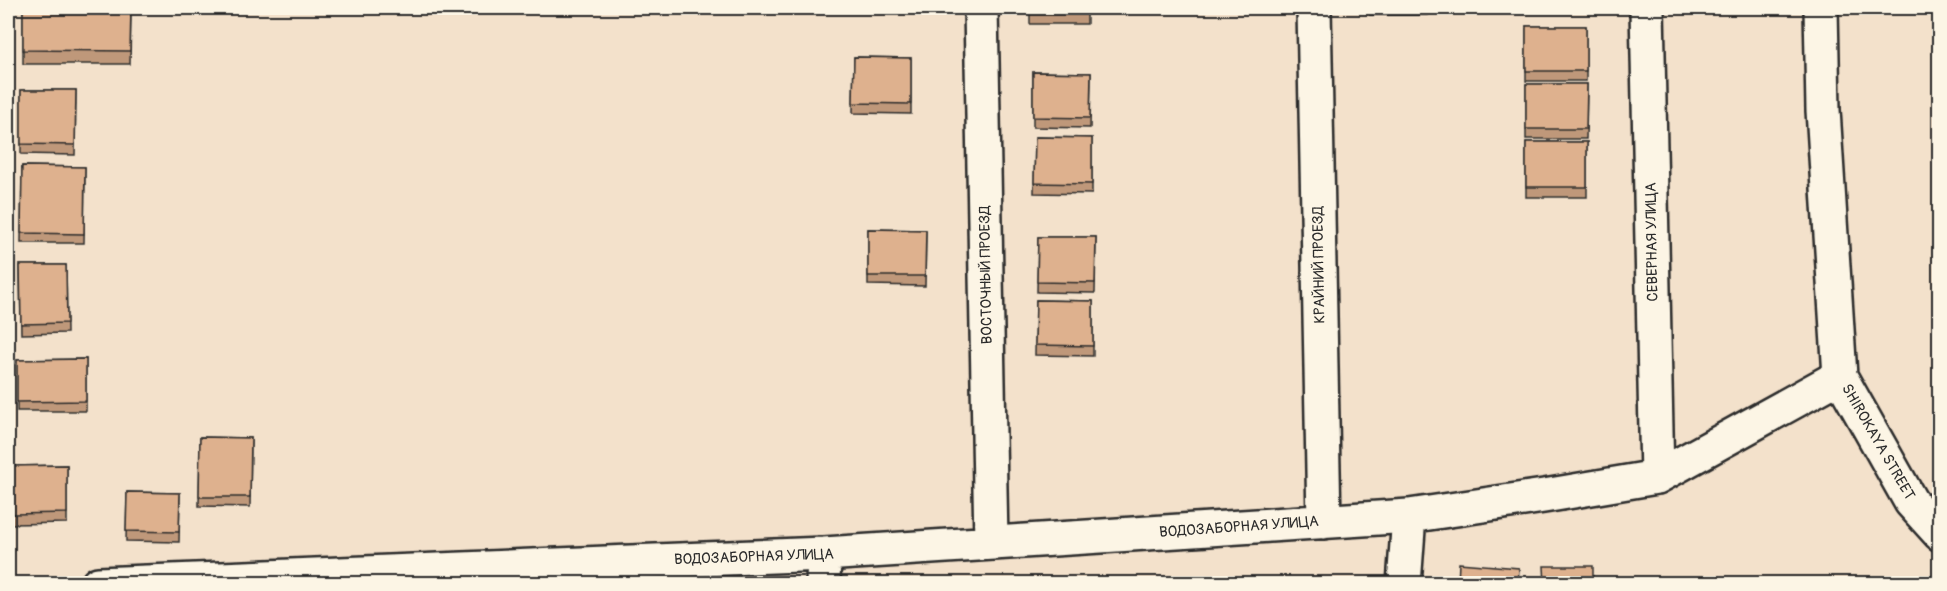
<svg xmlns="http://www.w3.org/2000/svg" width="1947" height="591" viewBox="0 0 1947 591" font-family="Pangolin,sans-serif">
	<style>
		.lines { fill: none; stroke-linecap: round; stroke-linejoin: round }
		.minor-casing { stroke: #2b2b2b; stroke-width: 38 }
		.minor { stroke: #fcf5e5; stroke-width: 33 }
		.wall { fill: #bf987a; stroke: #2b2b2b; stroke-width: 1.5 }
		.building { fill: #deb18e; stroke: #2b2b2b; stroke-width: 1.5 }
		.labels { text-anchor: middle; dominant-baseline: central; stroke-width: 6; stroke-linejoin: round; paint-order: stroke }
		.street-label { font-size: 15px; fill: #2b2b2b; stroke: #fcf5e5 }
	</style>
	<rect width="100%" height="100%" fill="#f3e1cb"/>
	<filter id="ink" filterUnits="userSpaceOnUse"><feTurbulence type="fractalNoise" baseFrequency=".0167" numOctaves="2"/><feDisplacementMap in="SourceGraphic" scale="12" xChannelSelector="R" yChannelSelector="G"/><feConvolveMatrix kernelMatrix="1 2 1 2 8 2 1 2 1" color-interpolation-filters="sRGB"/></filter>
	<g filter="url(#ink)">
		<g class="lines">
			<defs>
				<path id="minor" d="M 981,8 L 991,543
					M 1314,8 L 1324,522
					M 1647,8 L 1657,477
					M 1821,8 L 1823,110 L 1840,376 L 1911,502 L 1940,534
					M 98,584 L 824,554 L 1409,516 L 1544,496 L 1657,477 L 1840,376
					M 823,584 L 824,554
					M 1404,584 L 1409,516"/>
			</defs>
			<use href="#minor" class="minor-casing"/>
			<use href="#minor" class="minor"/>
		</g>
		<path class="wall" d="M 23,8 L 131,8 L 130,64 L 23,64 Z
			M 1030,8 L 1087,8 L 1087,24 L 1030,24 Z
			M 1370,8 L 1428,8 L 1428,15 L 1370,15 Z
			M 1526,26 L 1586,26 L 1586,81 L 1526,81 Z
			M 854,57 L 911,58 L 911,114 L 853,113 Z
			M 1033,72 L 1091,73 L 1090,128 L 1033,127 Z
			M 1526,84 L 1587,84 L 1586,139 L 1526,139 Z
			M 21,90 L 76,90 L 75,155 L 21,154 Z
			M 1035,137 L 1092,138 L 1092,194 L 1034,193 Z
			M 1526,142 L 1587,142 L 1587,197 L 1526,197 Z
			M 22,166 L 85,167 L 84,243 L 21,243 Z
			M 868,229 L 926,230 L 925,286 L 868,285 Z
			M 1038,237 L 1096,237 L 1095,293 L 1037,292 Z
			M 20,265 L 66,265 L 67,333 L 21,334 Z
			M 1036,300 L 1093,301 L 1093,356 L 1035,355 Z
			M 86,359 L 86,411 L 17,411 L 17,360 Z
			M 200,437 L 251,438 L 250,507 L 199,506 Z
			M 67,465 L 67,523 L 12,524 L 11,466 Z
			M 127,492 L 180,493 L 179,542 L 126,541 Z"/>
		<path class="building" d="M 23,8 L 131,8 L 130,51 L 23,50 Z
			M 1030,8 L 1087,8 L 1087,14 L 1030,14 Z
			M 1526,26 L 1586,26 L 1586,71 L 1526,71 Z
			M 854,57 L 911,58 L 911,104 L 853,103 Z
			M 1033,72 L 1091,73 L 1090,118 L 1033,117 Z
			M 1526,84 L 1587,84 L 1586,129 L 1526,129 Z
			M 21,90 L 76,90 L 75,145 L 21,144 Z
			M 1035,137 L 1092,138 L 1092,184 L 1034,183 Z
			M 1526,142 L 1587,142 L 1587,187 L 1526,187 Z
			M 22,166 L 85,167 L 84,234 L 21,233 Z
			M 868,229 L 926,230 L 925,276 L 868,276 Z
			M 1038,237 L 1096,237 L 1095,283 L 1037,282 Z
			M 20,265 L 66,265 L 67,323 L 21,324 Z
			M 1036,300 L 1093,301 L 1093,346 L 1035,345 Z
			M 86,359 L 86,401 L 17,402 L 17,360 Z
			M 200,437 L 251,438 L 250,497 L 199,497 Z
			M 67,465 L 67,513 L 12,514 L 11,466 Z
			M 127,492 L 180,493 L 179,532 L 126,531 Z
			M 1459,563 L 1519,568 L 1518,584 L 1458,584 Z
			M 1544,566 L 1593,566 L 1593,584 L 1545,584 Z"/>
	</g>
	<g class="labels">
		<g class="street-label">
			<text transform="translate(1652 242) rotate(-91)">СЕВЕРНАЯ УЛИЦА</text>
			<text transform="translate(1319 265) rotate(-91)">КРАЙНИЙ ПРОЕЗД</text>
			<text transform="translate(986 275) rotate(-91)">ВОСТОЧНЫЙ ПРОЕЗД</text>
			<text transform="translate(1878 442) rotate(60)">SHIROKAYA STREET</text>
			<text transform="translate(1239 527) rotate(-4)">ВОДОЗАБОРНАЯ УЛИЦА</text>
			<text transform="translate(754 557) rotate(-2)">ВОДОЗАБОРНАЯ УЛИЦА</text>
		</g>
	</g>
	<rect width="1947" height="591" fill="none" stroke="#fcf5e5" stroke-width="30"/>
	<rect x="15" y="15" width="1917" height="561" fill="none" stroke="#2b2b2b" stroke-width="2" filter="url(#ink)"/>
</svg>
